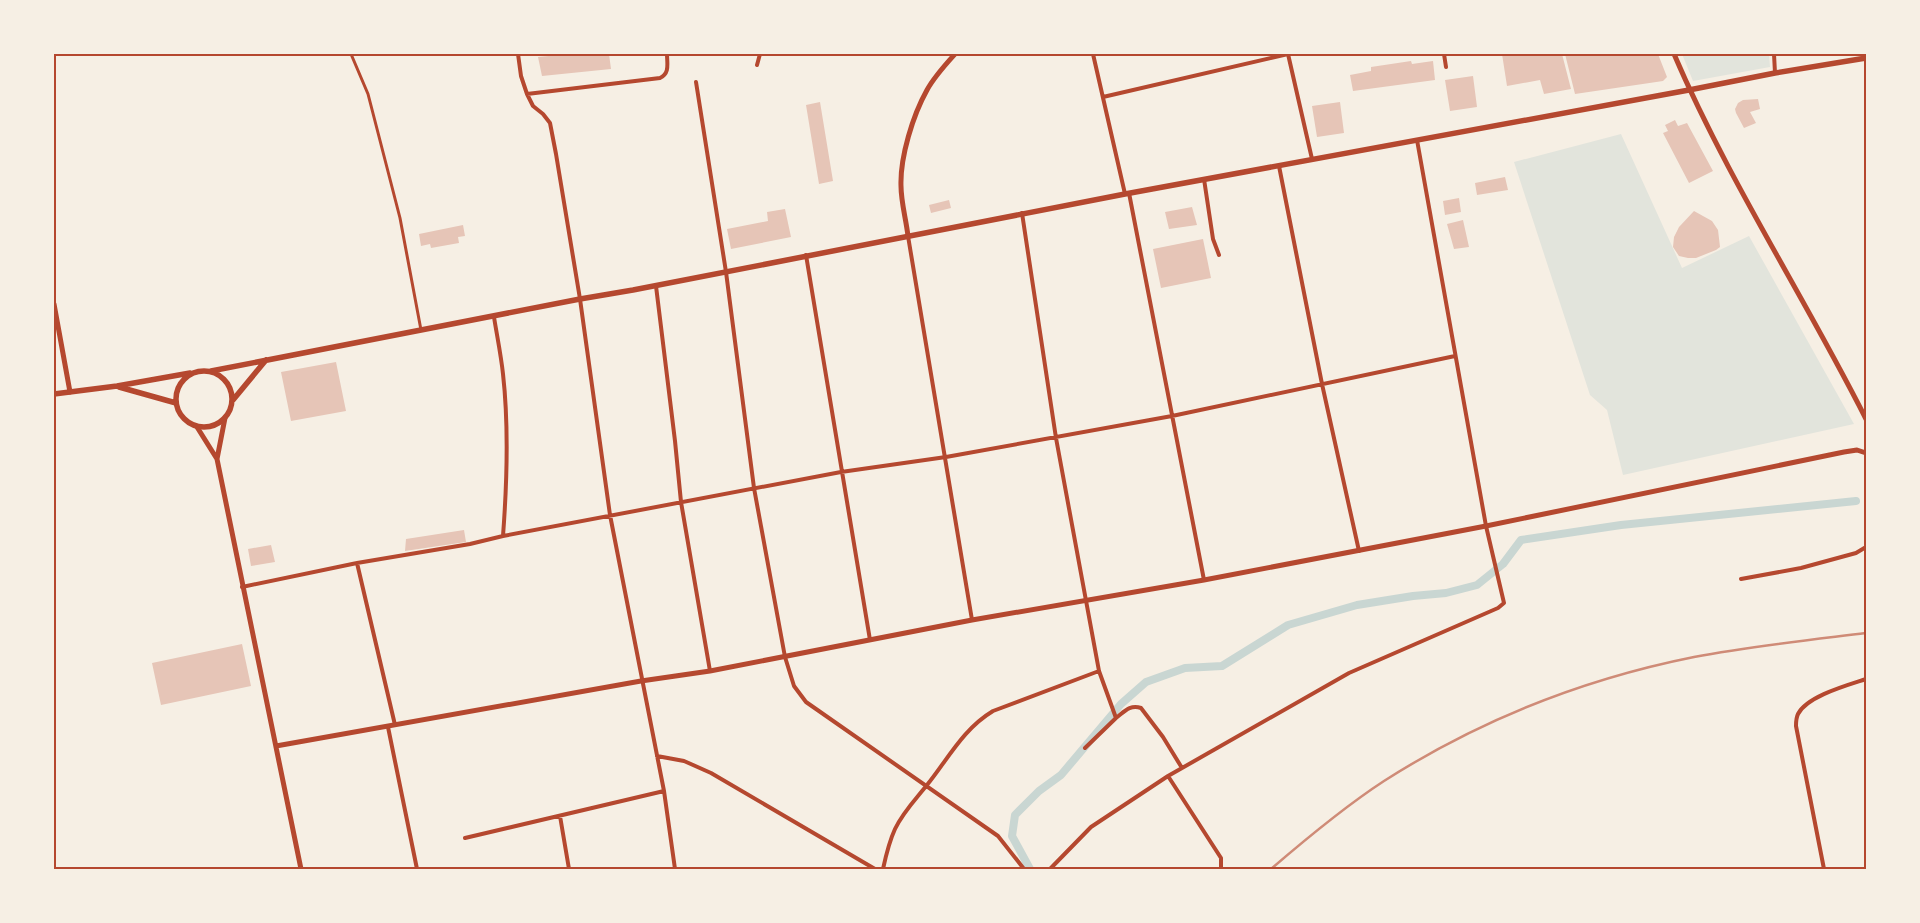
<svg xmlns="http://www.w3.org/2000/svg" width="1920" height="923" viewBox="0 0 1920 923" font-family="'Times New Roman',serif">
	<style>
		.green { fill: #e2e4dc }
		.lines { fill: none; stroke-linecap: round; stroke-linejoin: round }
		.canal { stroke: #c9d6d2; stroke-width: 8 }
		.building { fill: #e6c5b7 }
		.pedestrian { stroke: #b5482f; stroke-width: 3 }
		.minor { stroke: #b5482f; stroke-width: 4 }
		.tertiary { stroke: #b5482f; stroke-width: 5 }
		.secondary { stroke: #b5482f; stroke-width: 5.5 }
		.rail { stroke: #cf8b77; stroke-width: 2.5 }
		.neatline { fill: none; stroke: #b5482f; stroke-width: 2 }
	</style>
	<rect width="100%" height="100%" fill="#f6efe4"/>
	<path class="green" d="M 1682,54 L 1769,54 L 1770,67 L 1693,81 Z
		M 1621,134 L 1682,268 L 1749,236 L 1854,424 L 1623,475 L 1607,410 L 1590,395 L 1514,162 Z"/>
	<g class="lines">
		<path class="canal" d="M 1030,869 L 1012,836 L 1015,815 L 1039,791 L 1061,775 L 1121,704 L 1146,682 L 1185,668 L 1222,666 L 1288,625 L 1357,605 L 1413,596 L 1446,593 L 1477,585 L 1503,564 L 1521,540 L 1621,525 L 1856,501"/>
	</g>
	<path class="building" d="M 569,54 L 609,54 L 611,69 L 542,76 L 538,57 Z
		M 1502,54 L 1562,54 L 1571,89 L 1544,94 L 1540,80 L 1507,86 Z
		M 1565,54 L 1658,54 L 1667,77 L 1663,81 L 1575,94 Z
		M 1411,61 L 1412,64 L 1433,61 L 1435,80 L 1353,91 L 1350,75 L 1371,71 L 1371,67 Z
		M 1473,76 L 1477,107 L 1450,111 L 1445,80 Z
		M 1758,99 L 1760,109 L 1750,112 L 1756,123 L 1744,128 L 1736,113 L 1735,109 L 1738,103 L 1743,100 Z
		M 820,102 L 833,181 L 819,184 L 806,105 Z
		M 1340,102 L 1344,133 L 1317,137 L 1312,106 Z
		M 1675,120 L 1678,126 L 1687,123 L 1713,171 L 1689,183 L 1663,133 L 1668,131 L 1665,125 Z
		M 1505,177 L 1508,190 L 1477,195 L 1475,183 Z
		M 1459,198 L 1461,212 L 1445,215 L 1443,201 Z
		M 949,200 L 951,208 L 931,213 L 929,205 Z
		M 1192,207 L 1197,225 L 1169,229 L 1165,212 Z
		M 785,209 L 791,237 L 731,249 L 727,229 L 768,221 L 767,212 Z
		M 1694,211 L 1712,221 L 1718,230 L 1720,247 L 1716,250 L 1696,258 L 1688,258 L 1679,256 L 1673,247 L 1674,237 L 1679,227 Z
		M 1463,220 L 1469,247 L 1454,249 L 1447,224 Z
		M 463,225 L 465,236 L 458,237 L 459,243 L 431,248 L 430,244 L 421,246 L 419,234 Z
		M 1203,239 L 1211,278 L 1161,288 L 1153,249 Z
		M 336,362 L 346,411 L 291,421 L 281,372 Z
		M 464,530 L 466,542 L 405,551 L 406,539 Z
		M 271,545 L 275,562 L 251,566 L 248,549 Z
		M 242,644 L 251,686 L 161,705 L 152,663 Z"/>
	<g class="lines">
		<path class="pedestrian" d="M 351,54 L 368,94 L 400,218 L 421,330"/>
		<path class="minor" d="M 518,54 L 521,76 L 527,94 L 533,106 L 543,114 L 550,123 L 556,154 L 580,299 L 610,515 L 664,791 L 675,869
			M 1093,54 L 1125,194
			M 1288,54 L 1312,159
			M 1444,54 L 1446,67
			M 1774,54 L 1775,73
			M 757,65 L 760,54
			M 696,82 L 726,272 L 754,488 L 785,657 L 794,686 L 806,702 L 998,836 L 1024,869
			M 527,94 L 660,78 C 670,73 667,64 667,54
			M 1103,97 L 1288,54
			M 1279,166 L 1322,384 L 1359,551
			M 1204,179 L 1213,239 L 1219,255
			M 1129,193 L 1204,580
			M 1022,213 L 1056,438 L 1099,671 L 1116,718 C 1124,712 1130,704 1141,708 L 1163,737 L 1182,768
			M 908,236 L 972,620
			M 806,255 L 870,640
			M 656,286 L 675,441 L 681,502 L 710,671
			M 494,317 C 497,336 501,355 503,374 C 509,427 507,483 503,536
			M 357,563 L 395,725
			M 1741,579 L 1801,568 L 1856,553 L 1866,547
			M 242,587 L 357,563 L 470,544 L 503,536 L 841,472 L 946,457 L 1172,416 L 1455,356
			M 388,727 L 417,869
			M 1085,748 L 1116,718
			M 657,756 L 684,761 L 711,773 L 875,869
			M 1168,776 L 1221,858 L 1221,869
			M 560,816 L 569,869
			M 465,838 L 664,791
			M 883,869 C 886,855 889,842 895,829 C 903,812 915,800 927,785 C 948,759 963,729 993,711 L 1099,671
			M 1050,869 L 1091,827 L 1168,776 L 1349,673 L 1498,608 L 1504,603 L 1486,526 L 1417,140
			M 1824,869 L 1796,726 C 1796,722 1796,718 1798,714 C 1807,696 1848,685 1866,679"/>
		<path class="tertiary" d="M 1674,54 C 1728,180 1804,296 1866,419
			M 908,236 C 906,219 901,202 901,186 C 900,157 913,115 927,90 C 934,77 945,65 955,54
			M 54,304 L 70,392
			M 197,427 L 217,459 L 301,869
			M 217,459 L 225,418
			M 276,746 L 641,681 L 710,671 L 972,620 L 1204,580 L 1486,526 L 1844,452 L 1857,450 L 1866,453"/>
		<path class="secondary" d="M176 399a28 28 0 1 1 56 0a28 28 0 1 1-56 0Z
			M 211,371 L 580,299 L 633,290 L 1125,194 L 1689,90 L 1775,73 L 1866,58
			M 119,387 L 176,403
			M 54,394 L 117,386 L 190,373
			M 233,400 L 266,360"/>
		<path class="rail" d="M 1271,869 C 1307,838 1344,807 1384,781 C 1478,721 1584,679 1694,657 C 1751,646 1809,640 1866,633"/>
	</g>
	<rect width="1920" height="923" fill="none" stroke="#f6efe4" stroke-width="110"/>
	<rect x="55" y="55" width="1810" height="813" class="neatline"/>
</svg>
